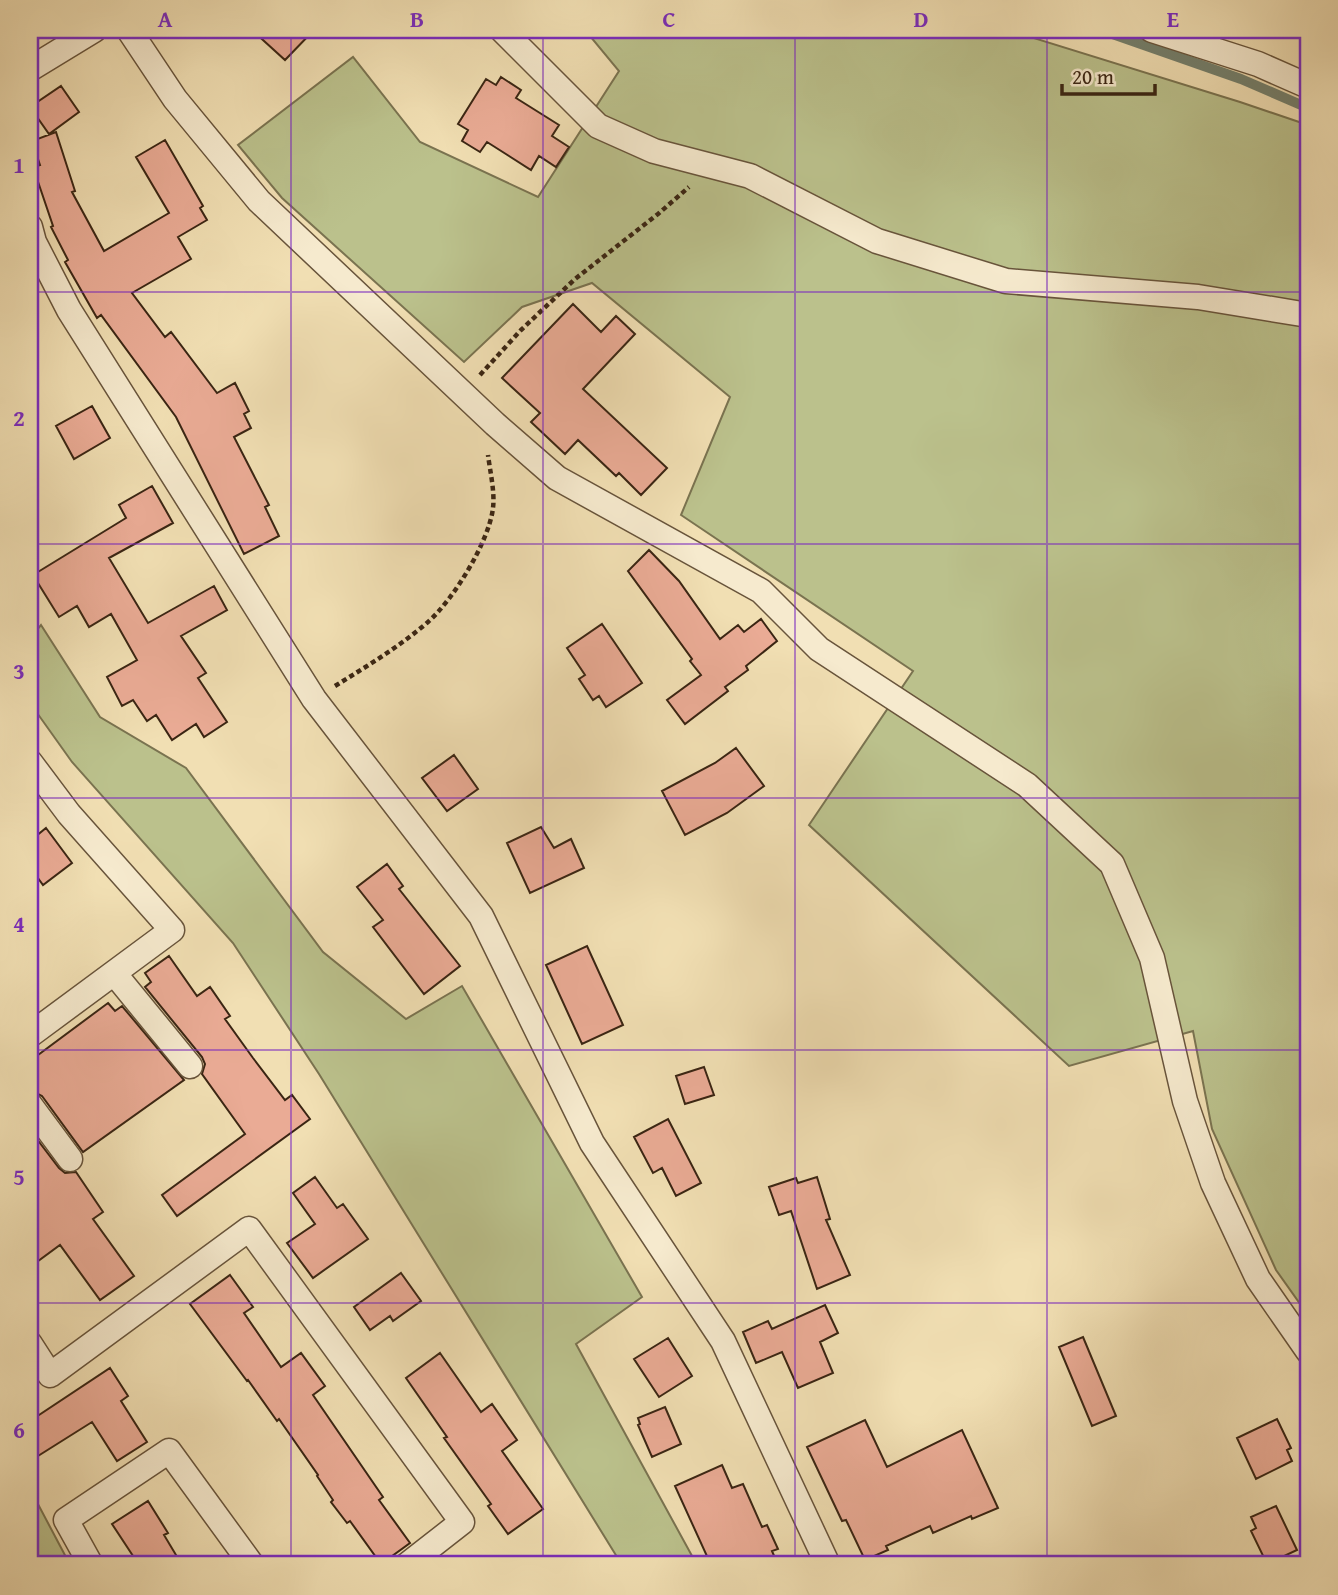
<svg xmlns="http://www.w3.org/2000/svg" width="1338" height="1595" viewBox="0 0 1338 1595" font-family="'Gentium Book Plus',serif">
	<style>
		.green { fill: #bbc18c; stroke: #7a7350; stroke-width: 2 }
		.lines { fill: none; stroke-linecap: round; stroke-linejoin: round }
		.stream { stroke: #74806d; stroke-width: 10 }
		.building { fill: #eaab95; stroke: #3a2513; stroke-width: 2 }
		.minor-casing { stroke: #68543b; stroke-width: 27 }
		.path { stroke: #3a2513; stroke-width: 4.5; stroke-dasharray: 5 3.5; stroke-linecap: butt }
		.minor { stroke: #f6eace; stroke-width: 24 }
		.grid { fill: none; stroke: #7b2cbf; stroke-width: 2; stroke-opacity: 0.55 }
		.neatline { fill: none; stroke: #7b2cbf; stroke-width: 2.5 }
		.grid-label { font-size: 23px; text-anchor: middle; font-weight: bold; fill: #7b2cbf }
	</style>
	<rect width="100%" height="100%" fill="#f1dfb3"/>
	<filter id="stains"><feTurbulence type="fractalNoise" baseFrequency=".00286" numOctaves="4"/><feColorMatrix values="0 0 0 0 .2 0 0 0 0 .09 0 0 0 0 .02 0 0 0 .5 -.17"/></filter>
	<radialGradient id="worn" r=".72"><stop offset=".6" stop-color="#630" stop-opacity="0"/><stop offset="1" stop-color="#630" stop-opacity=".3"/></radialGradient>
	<path class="green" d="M 585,30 L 1008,30 L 1240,102 L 1308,125 L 1308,1315 L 1276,1270 L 1212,1129 L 1193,1031 L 1069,1066 L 809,825 L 913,671 L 681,515 L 730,397 L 592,283 L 522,307 L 464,362 L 282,198 L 238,145 L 353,57 L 420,142 L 538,197 L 619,71 Z
		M 41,625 L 100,717 L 186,768 L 323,952 L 406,1019 L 462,986 L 642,1297 L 576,1344 L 697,1565 L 622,1565 L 319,1074 L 233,943 L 72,762 L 30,703 L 30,638 Z
		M 30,1489 L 67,1559 L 70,1565 L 30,1565 Z"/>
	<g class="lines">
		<path class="stream" d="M 1101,30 L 1241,79 L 1308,108"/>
	</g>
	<path class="building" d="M 252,30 L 314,30 L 285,60 Z
		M 501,77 L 521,90 L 516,98 L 559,125 L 552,136 L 569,147 L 556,167 L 539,156 L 531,170 L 487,142 L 480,152 L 462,141 L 468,130 L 458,124 L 486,79 L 496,85 Z
		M 61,86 L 79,112 L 49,134 L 30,107 Z
		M 56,132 L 75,191 L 72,192 L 104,251 L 169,213 L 136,157 L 165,140 L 203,206 L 200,208 L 207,220 L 178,237 L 191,259 L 132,293 L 165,337 L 171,332 L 217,393 L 235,383 L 249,411 L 244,414 L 251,428 L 234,437 L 269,505 L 265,507 L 279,536 L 244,554 L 176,417 L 101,315 L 97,318 L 65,262 L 68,260 L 51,227 L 53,226 L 33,167 L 40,165 L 32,141 Z
		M 573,304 L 601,332 L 616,316 L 635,334 L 583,389 L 667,468 L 641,495 L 619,473 L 616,476 L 578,440 L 565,454 L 531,422 L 540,413 L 502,378 Z
		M 92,406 L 110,438 L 74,459 L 56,426 Z
		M 152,486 L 173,523 L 109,558 L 148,623 L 214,586 L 227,610 L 181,636 L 206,673 L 198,678 L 227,722 L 204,737 L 196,724 L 172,740 L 156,715 L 147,721 L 133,700 L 122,706 L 107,677 L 137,660 L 111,614 L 89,627 L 77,606 L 59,617 L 33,575 L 126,518 L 119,505 Z
		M 649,550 L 679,581 L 720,639 L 738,625 L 744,632 L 761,619 L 777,641 L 746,666 L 748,670 L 725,687 L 728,691 L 685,724 L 667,700 L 701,675 L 690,661 L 692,659 L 628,571 Z
		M 602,624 L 642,683 L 606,707 L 599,696 L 593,700 L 579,679 L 585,675 L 567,648 Z
		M 736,748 L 764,786 L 727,813 L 685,835 L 662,791 L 715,763 Z
		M 454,755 L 478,789 L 447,811 L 422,778 Z
		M 541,827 L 554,848 L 571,839 L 584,868 L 530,893 L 507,843 Z
		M 46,828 L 72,863 L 43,885 L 30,867 L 30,841 Z
		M 387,864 L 403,886 L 399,889 L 460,966 L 424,994 L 373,927 L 383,920 L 357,887 Z
		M 587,946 L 623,1025 L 582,1044 L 546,965 Z
		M 169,956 L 197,996 L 210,987 L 230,1016 L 225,1019 L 253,1058 L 285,1100 L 292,1095 L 310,1119 L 177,1216 L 162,1195 L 245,1134 L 202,1074 L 205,1064 L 202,1057 L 145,987 L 151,982 L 145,973 Z
		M 108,1003 L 115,1011 L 122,1006 L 184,1080 L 83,1152 L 42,1096 L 30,1090 L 30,1061 Z
		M 704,1067 L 714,1095 L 685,1104 L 676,1076 Z
		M 668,1119 L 701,1183 L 676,1196 L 662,1168 L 653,1173 L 634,1137 Z
		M 30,1130 L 59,1168 L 65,1173 L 76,1172 L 103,1212 L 93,1219 L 134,1276 L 100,1300 L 60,1245 L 30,1267 Z
		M 315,1177 L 337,1208 L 343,1204 L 368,1239 L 313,1278 L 287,1243 L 315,1224 L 293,1193 Z
		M 817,1177 L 830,1219 L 826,1220 L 850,1275 L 817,1289 L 791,1211 L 779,1215 L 769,1187 L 796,1178 L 798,1183 Z
		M 401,1273 L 421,1301 L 393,1321 L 390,1316 L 370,1330 L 354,1307 Z
		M 230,1275 L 253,1307 L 244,1313 L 281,1367 L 301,1353 L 325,1386 L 313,1395 L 383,1497 L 379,1500 L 410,1543 L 381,1564 L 350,1521 L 347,1523 L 331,1502 L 333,1500 L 317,1476 L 318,1475 L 279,1419 L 277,1421 L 248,1380 L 247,1381 L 190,1304 Z
		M 825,1305 L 838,1333 L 820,1342 L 833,1373 L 798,1388 L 782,1352 L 756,1363 L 743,1332 L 768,1321 L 772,1329 Z
		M 1083,1337 L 1116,1416 L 1092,1426 L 1059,1347 Z
		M 668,1338 L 692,1376 L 659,1397 L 634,1359 Z
		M 440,1353 L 481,1412 L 492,1404 L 517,1440 L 502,1451 L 543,1509 L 508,1534 L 488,1506 L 491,1504 L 444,1438 L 447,1437 L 406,1378 Z
		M 110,1368 L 128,1396 L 121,1401 L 147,1442 L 117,1461 L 92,1422 L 30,1461 L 30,1421 Z
		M 665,1407 L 681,1444 L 652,1457 L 638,1425 L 640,1424 L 638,1418 Z
		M 1277,1419 L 1291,1448 L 1287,1450 L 1292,1461 L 1256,1479 L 1237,1438 Z
		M 865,1420 L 887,1467 L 962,1430 L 998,1508 L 972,1519 L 971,1516 L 933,1533 L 930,1526 L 886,1546 L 888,1550 L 865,1560 L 846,1520 L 842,1521 L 807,1447 Z
		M 722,1465 L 732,1488 L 743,1484 L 762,1527 L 767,1525 L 778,1549 L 772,1551 L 778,1565 L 711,1565 L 675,1486 Z
		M 148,1501 L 168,1533 L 164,1535 L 182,1565 L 139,1565 L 112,1524 Z
		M 1276,1506 L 1297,1550 L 1267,1564 L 1251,1531 L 1256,1528 L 1251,1517 Z"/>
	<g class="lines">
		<defs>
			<path id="minor" d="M 129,30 L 175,99 L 259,201 L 495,424 L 557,478 L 761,591 L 819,649 L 1027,785 L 1112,864 L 1152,958 L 1185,1101 L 1213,1183 L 1258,1279 L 1308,1351
				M 502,30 L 598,126 L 654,151 L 750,176 L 877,241 L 1006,281 L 1198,297 L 1308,315
				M 1152,30 L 1258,64 L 1308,86
				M 30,69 L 94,30
				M 30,227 L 34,242 L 69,310 L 314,699 L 481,916 L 592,1143 L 723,1341 L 828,1565
				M 30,762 L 69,814 L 172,930 L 30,1035
				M 114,973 L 190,1066
				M 30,1105 L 70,1159
				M 30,1344 L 50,1375 L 249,1229 L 462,1522 L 407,1565
				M 91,1565 L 66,1520 L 169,1451 L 252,1565"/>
		</defs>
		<use href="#minor" class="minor-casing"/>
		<path class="path" d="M 480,375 L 521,330 L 575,279 L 658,214 L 689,187
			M 335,686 C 367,666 399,647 428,622 C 453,600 489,542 493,508 C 495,492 490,471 488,455"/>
		<use href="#minor" class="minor"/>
	</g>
	<path class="grid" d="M 291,30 L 291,1565M 543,30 L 543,1565M 795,30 L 795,1565M 1047,30 L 1047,1565M 30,292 L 1308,292M 30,544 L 1308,544M 30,798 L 1308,798M 30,1050 L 1308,1050M 30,1303 L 1308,1303"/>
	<rect width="1338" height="1595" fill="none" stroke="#f1dfb3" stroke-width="77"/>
	<path d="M1062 84v10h93v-10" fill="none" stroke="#3a2513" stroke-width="3.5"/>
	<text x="1072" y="84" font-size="21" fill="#3a2513" stroke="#f6eace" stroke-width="5" paint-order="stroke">20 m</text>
	<rect x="38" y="38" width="1262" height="1518" class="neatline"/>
	<g class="grid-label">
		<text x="165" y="27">A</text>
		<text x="417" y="27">B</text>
		<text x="669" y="27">C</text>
		<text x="921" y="27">D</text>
		<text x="1173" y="27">E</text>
		<text x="19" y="173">1</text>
		<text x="19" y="426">2</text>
		<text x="19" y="679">3</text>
		<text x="19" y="932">4</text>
		<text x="19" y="1185">5</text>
		<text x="19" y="1438">6</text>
	</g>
	<rect width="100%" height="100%" filter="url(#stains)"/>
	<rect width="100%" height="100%" fill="url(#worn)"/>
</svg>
